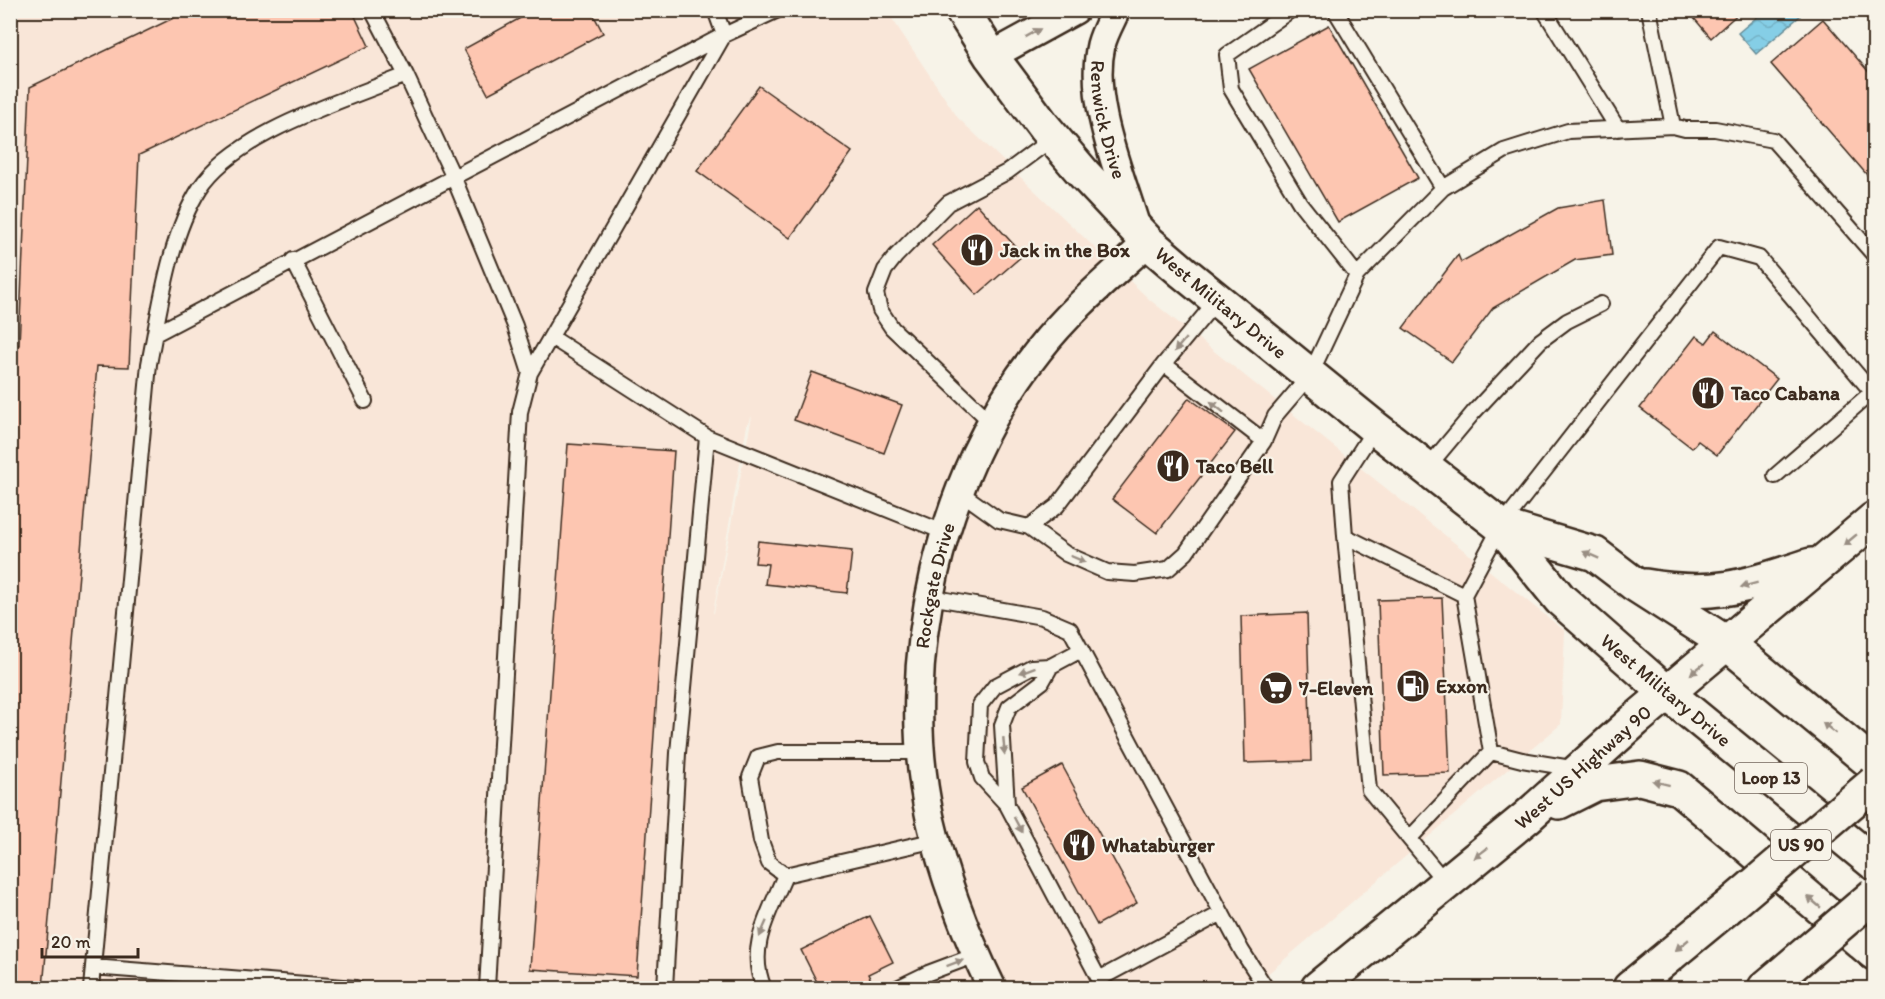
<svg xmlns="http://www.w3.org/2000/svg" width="1885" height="999" viewBox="0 0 1885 999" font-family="Itim,sans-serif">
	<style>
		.built { fill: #f9e6d8; fill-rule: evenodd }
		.water { fill: url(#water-waves); stroke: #678c96; stroke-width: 1.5 }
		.building { fill: #fdc6b1; stroke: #3b2a1e; stroke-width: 1.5 }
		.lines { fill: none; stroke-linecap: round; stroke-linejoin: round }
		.service-casing { stroke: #3b2a1e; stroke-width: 18 }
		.minor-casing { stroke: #3b2a1e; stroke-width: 32 }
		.secondary-casing { stroke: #3b2a1e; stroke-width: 38 }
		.primary-casing { stroke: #3b2a1e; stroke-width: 38 }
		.motorway-casing { stroke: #3b2a1e; stroke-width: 38 }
		.service { stroke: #f7f3e8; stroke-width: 14 }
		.minor { stroke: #f7f3e8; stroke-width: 27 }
		.secondary { stroke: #f7f3e8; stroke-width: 33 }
		.primary { stroke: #f7f3e8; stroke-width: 33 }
		.motorway { stroke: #f7f3e8; stroke-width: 33 }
		.motorway-bridge-casing { stroke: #3b2a1e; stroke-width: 38; stroke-linecap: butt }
		.motorway-bridge { stroke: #f7f3e8; stroke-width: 33 }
		.oneway { fill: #998e83 }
		.labels { text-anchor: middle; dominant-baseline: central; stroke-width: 4.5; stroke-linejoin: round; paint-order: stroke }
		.shield { fill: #f7f3e8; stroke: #73665b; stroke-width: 1.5 }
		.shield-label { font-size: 18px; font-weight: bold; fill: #3b2a1e }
		.street-label { font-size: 20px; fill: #3b2a1e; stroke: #f7f3e8 }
		.poi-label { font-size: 20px; font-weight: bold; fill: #3b2a1e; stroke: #f7f3e8; text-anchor: start }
	</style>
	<defs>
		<pattern id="water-waves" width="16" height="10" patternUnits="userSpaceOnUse" patternTransform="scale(1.5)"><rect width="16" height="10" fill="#85cee6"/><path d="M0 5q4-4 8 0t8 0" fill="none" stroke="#74b1c5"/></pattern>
	</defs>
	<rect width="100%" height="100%" fill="#f7f3e8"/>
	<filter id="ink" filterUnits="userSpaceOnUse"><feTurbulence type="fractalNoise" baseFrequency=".0167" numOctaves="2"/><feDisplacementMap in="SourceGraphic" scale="12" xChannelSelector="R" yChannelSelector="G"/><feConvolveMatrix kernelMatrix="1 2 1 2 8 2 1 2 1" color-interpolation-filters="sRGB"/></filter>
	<g filter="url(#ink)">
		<path class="built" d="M 10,11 L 887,11 L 958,118 L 1150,300 L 1565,631 L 1561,724 L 1251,988 L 11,988 ZM 752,416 L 714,613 L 713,613 L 747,425 Z"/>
		<path class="water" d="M 1764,11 L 1795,11 L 1800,16 L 1756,54 L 1738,33 Z"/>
		<path class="building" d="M 190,10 L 352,10 L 369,46 L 139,155 L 129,367 L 97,366 L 43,988 L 10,988 L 10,344 L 19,345 L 30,87 Z
			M 535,10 L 591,10 L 603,33 L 488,94 L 464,49 Z
			M 1687,10 L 1742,10 L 1711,38 Z
			M 1823,19 L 1874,78 L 1874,183 L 1771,64 Z
			M 1329,25 L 1418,178 L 1338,222 L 1249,69 Z
			M 759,86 L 852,152 L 790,238 L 697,171 Z
			M 1605,200 L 1612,255 L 1575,260 L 1493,308 L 1452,362 L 1403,328 L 1458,255 L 1461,262 L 1558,208 Z
			M 977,204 L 1023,255 L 977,295 L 932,245 Z
			M 1715,331 L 1777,379 L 1717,455 L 1698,441 L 1692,448 L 1640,408 L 1696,336 L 1706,343 Z
			M 812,372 L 902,405 L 884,453 L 794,420 Z
			M 1189,398 L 1235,432 L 1157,533 L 1112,499 Z
			M 568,444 L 674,451 L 637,976 L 530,969 Z
			M 758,541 L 852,551 L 847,593 L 765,584 L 768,564 L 755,563 Z
			M 1442,598 L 1450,773 L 1384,775 L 1378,600 Z
			M 1307,613 L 1311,761 L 1245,763 L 1241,616 Z
			M 1062,765 L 1137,903 L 1097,925 L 1022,787 Z
			M 870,916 L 893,962 L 868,974 L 872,982 L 859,988 L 851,988 L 849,984 L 839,988 L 820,988 L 801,950 Z"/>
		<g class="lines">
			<defs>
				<path id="service" d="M 1291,10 L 1227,55 L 1231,89 L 1300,203 L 1357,275 L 1443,188 L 1504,151 L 1568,131 L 1673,126
					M 1335,10 L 1443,188
					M 1544,10 L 1618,129
					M 1649,10 L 1673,126 L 1685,129 L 1715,129 L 1773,140 L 1874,255
					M 406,75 L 453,176 L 515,326 L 530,373 L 520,412 L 487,988
					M 293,260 L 365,401
					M 155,334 L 724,35 L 778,10
					M 551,337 L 707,437 L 678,753 L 665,988
					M 1164,364 L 1264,441
					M 530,373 L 724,35 L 715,10
					M 992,423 L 892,328 L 880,310 L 876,293 L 885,270 L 896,256 L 948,203 L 1007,172 L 1053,138
					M 707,437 L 946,533
					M 1427,468 L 1473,413 L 1540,341 L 1567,321 L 1601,304
					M 960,492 L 999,520 L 1029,527 L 1057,506 L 1164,364 L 1217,300
					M 1029,527 L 1066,554 L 1107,572 L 1135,574 L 1168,569 L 1186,553 L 1264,441 L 1275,416 L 1310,375 L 1357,275
					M 1345,536 L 1341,481 L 1375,428
					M 930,597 L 1042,617 L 1070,629 L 1242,951 L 1266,988
					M 1081,650 L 1051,666 L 1031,667 L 995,686 L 980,705 L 977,762 L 982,778 L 1007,805 L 1099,979 L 1222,913
					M 922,752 L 778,752 L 758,757 L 750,777 L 761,841 L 769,863 L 785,875 L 936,840
					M 1577,769 L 1522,760 L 1491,752 L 1464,595 L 1501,526 L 1719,247 L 1759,258 L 1872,392 L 1775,476
					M 1007,805 L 1002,725 L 1009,707 L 1042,682 L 1051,666
					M 1410,838 L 1491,752
					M 1445,882 L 1369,790 L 1345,536 L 1464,595
					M 93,967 L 356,988
					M 91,988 L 149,364 C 160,309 169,236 200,188 C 236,132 346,100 406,75 L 372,10
					M 764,988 C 746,948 770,912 785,875
					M 897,988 L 928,973 L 976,955"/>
				<g id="minor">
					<path id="s1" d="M 1116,10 C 1111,21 1104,33 1101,45 C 1088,102 1121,175 1137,230"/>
					<path d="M 991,56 L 1075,10"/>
					<path id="s2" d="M 992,988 C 965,933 944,879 930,818 C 896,664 940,474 1039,350 C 1070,310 1111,276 1148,242"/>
				</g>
				<g id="secondary">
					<path id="s3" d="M 962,10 L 991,56 L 1044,127 L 1084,174 L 1148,242 L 1183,272 L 1375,428 L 1501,526 L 1560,599 L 1667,693"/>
					<path d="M 1501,526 L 1595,554 L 1633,583 L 1728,644"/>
					<path d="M 1645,586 C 1715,598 1746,586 1811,565"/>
					<path d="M 1559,802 L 1595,784 L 1640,778 L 1679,788 L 1874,953"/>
					<path id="s4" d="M 1318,988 L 1527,817 L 1635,720 L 1874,519"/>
				</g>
				<path id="primary" d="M 1728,644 L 1874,765
					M 1667,693 L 1874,863"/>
				<path id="motorway" d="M 1630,988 L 1727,908
					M 1765,988 L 1783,973"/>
			</defs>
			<use href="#service" class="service-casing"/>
			<use href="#minor" class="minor-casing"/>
			<use href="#secondary" class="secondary-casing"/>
			<use href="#primary" class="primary-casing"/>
			<use href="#motorway" class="motorway-casing"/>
			<use href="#service" class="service"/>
			<use href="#minor" class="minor"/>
			<use href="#secondary" class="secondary"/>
			<use href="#primary" class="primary"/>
			<use href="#motorway" class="motorway"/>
			<defs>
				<path id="motorway-bridge" d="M 1727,908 L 1874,783
					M 1783,973 L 1874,895"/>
			</defs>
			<use href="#motorway-bridge" class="motorway-bridge-casing"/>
			<use href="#motorway-bridge" class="motorway-bridge"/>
		</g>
		<defs><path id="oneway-solid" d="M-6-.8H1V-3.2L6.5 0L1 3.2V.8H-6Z" transform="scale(1.5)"/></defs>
		<g class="oneway">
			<use href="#oneway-solid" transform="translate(1033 33) rotate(-29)"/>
			<use href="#oneway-solid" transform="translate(1180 345) rotate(130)"/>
			<use href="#oneway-solid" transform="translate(1217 407) rotate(-141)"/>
			<use href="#oneway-solid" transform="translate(1850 540) rotate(140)"/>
			<use href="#oneway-solid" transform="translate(1591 555) rotate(-156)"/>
			<use href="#oneway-solid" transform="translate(1078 559) rotate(23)"/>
			<use href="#oneway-solid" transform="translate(1749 585) rotate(165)"/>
			<use href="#oneway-solid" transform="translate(1697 669) rotate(141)"/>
			<use href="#oneway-solid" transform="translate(1027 670) rotate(160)"/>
			<use href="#oneway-solid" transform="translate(1829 728) rotate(-141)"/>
			<use href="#oneway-solid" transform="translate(1004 746) rotate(85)"/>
			<use href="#oneway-solid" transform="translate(1661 783) rotate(-166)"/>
			<use href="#oneway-solid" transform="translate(1018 825) rotate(62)"/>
			<use href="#oneway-solid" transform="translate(1481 853) rotate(142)"/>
			<use href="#oneway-solid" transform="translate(1814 902) rotate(-140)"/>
			<use href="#oneway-solid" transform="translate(763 929) rotate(114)"/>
			<use href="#oneway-solid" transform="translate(1682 945) rotate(140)"/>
			<use href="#oneway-solid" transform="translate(955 963) rotate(-20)"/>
		</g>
	</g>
	<defs>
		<symbol id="restaurant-disc" viewBox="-11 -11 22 22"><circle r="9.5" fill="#3b2a1e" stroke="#f7f3e8"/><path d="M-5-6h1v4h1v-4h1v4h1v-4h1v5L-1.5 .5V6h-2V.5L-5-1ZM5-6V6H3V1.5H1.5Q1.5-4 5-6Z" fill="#fff"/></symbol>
		<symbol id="fuel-disc" viewBox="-11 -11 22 22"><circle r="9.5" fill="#3b2a1e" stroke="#f7f3e8"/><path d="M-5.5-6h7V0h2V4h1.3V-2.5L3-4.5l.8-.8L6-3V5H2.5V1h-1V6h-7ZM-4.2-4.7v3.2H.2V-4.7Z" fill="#fff"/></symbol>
		<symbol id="supermarket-disc" viewBox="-11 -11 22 22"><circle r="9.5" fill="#3b2a1e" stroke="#f7f3e8"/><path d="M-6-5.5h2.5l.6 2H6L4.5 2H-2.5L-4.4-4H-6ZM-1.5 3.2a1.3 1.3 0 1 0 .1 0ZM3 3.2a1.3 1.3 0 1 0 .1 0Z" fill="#fff"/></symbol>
	</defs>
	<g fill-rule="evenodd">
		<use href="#restaurant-disc" x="958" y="231" width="38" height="38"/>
		<use href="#restaurant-disc" x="1689" y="374" width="38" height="38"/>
		<use href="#restaurant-disc" x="1154" y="447" width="38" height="38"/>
		<use href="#fuel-disc" x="1394" y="667" width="38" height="38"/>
		<use href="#supermarket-disc" x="1257" y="669" width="38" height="38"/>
		<use href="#restaurant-disc" x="1060" y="826" width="38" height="38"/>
	</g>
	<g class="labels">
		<g class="shield">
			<rect x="1735" y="763" width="72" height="30" rx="4.5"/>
			<rect x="1771" y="830" width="60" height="30" rx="4.5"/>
		</g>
		<g class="shield-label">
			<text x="1771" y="778">Loop 13</text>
			<text x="1801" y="845">US 90</text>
		</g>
		<g class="street-label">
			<text stroke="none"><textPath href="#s1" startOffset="114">Renwick Drive</textPath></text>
			<text stroke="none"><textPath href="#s3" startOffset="393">West Military Drive</textPath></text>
			<text stroke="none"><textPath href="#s2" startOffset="416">Rockgate Drive</textPath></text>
			<text transform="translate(1666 690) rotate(40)">West Military Drive</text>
			<text stroke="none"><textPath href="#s4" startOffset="345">West US Highway 90</textPath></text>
		</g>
		<g class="poi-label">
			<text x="1000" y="250">Jack in the Box</text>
			<text x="1731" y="393">Taco Cabana</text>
			<text x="1196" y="466">Taco Bell</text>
			<text x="1436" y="686">Exxon</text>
			<text x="1299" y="688">7-Eleven</text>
			<text x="1102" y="845">Whataburger</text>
		</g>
	</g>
	<rect width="1885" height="999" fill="none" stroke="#f7f3e8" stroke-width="36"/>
	<rect x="18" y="18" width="1849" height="963" fill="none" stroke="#3b2a1e" stroke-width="2" filter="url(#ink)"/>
	<path d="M42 948v9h96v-9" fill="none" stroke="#3b2a1e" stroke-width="3"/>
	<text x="51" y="948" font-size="18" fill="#3b2a1e" stroke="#f7f3e8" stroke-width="4.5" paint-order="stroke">20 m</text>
</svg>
